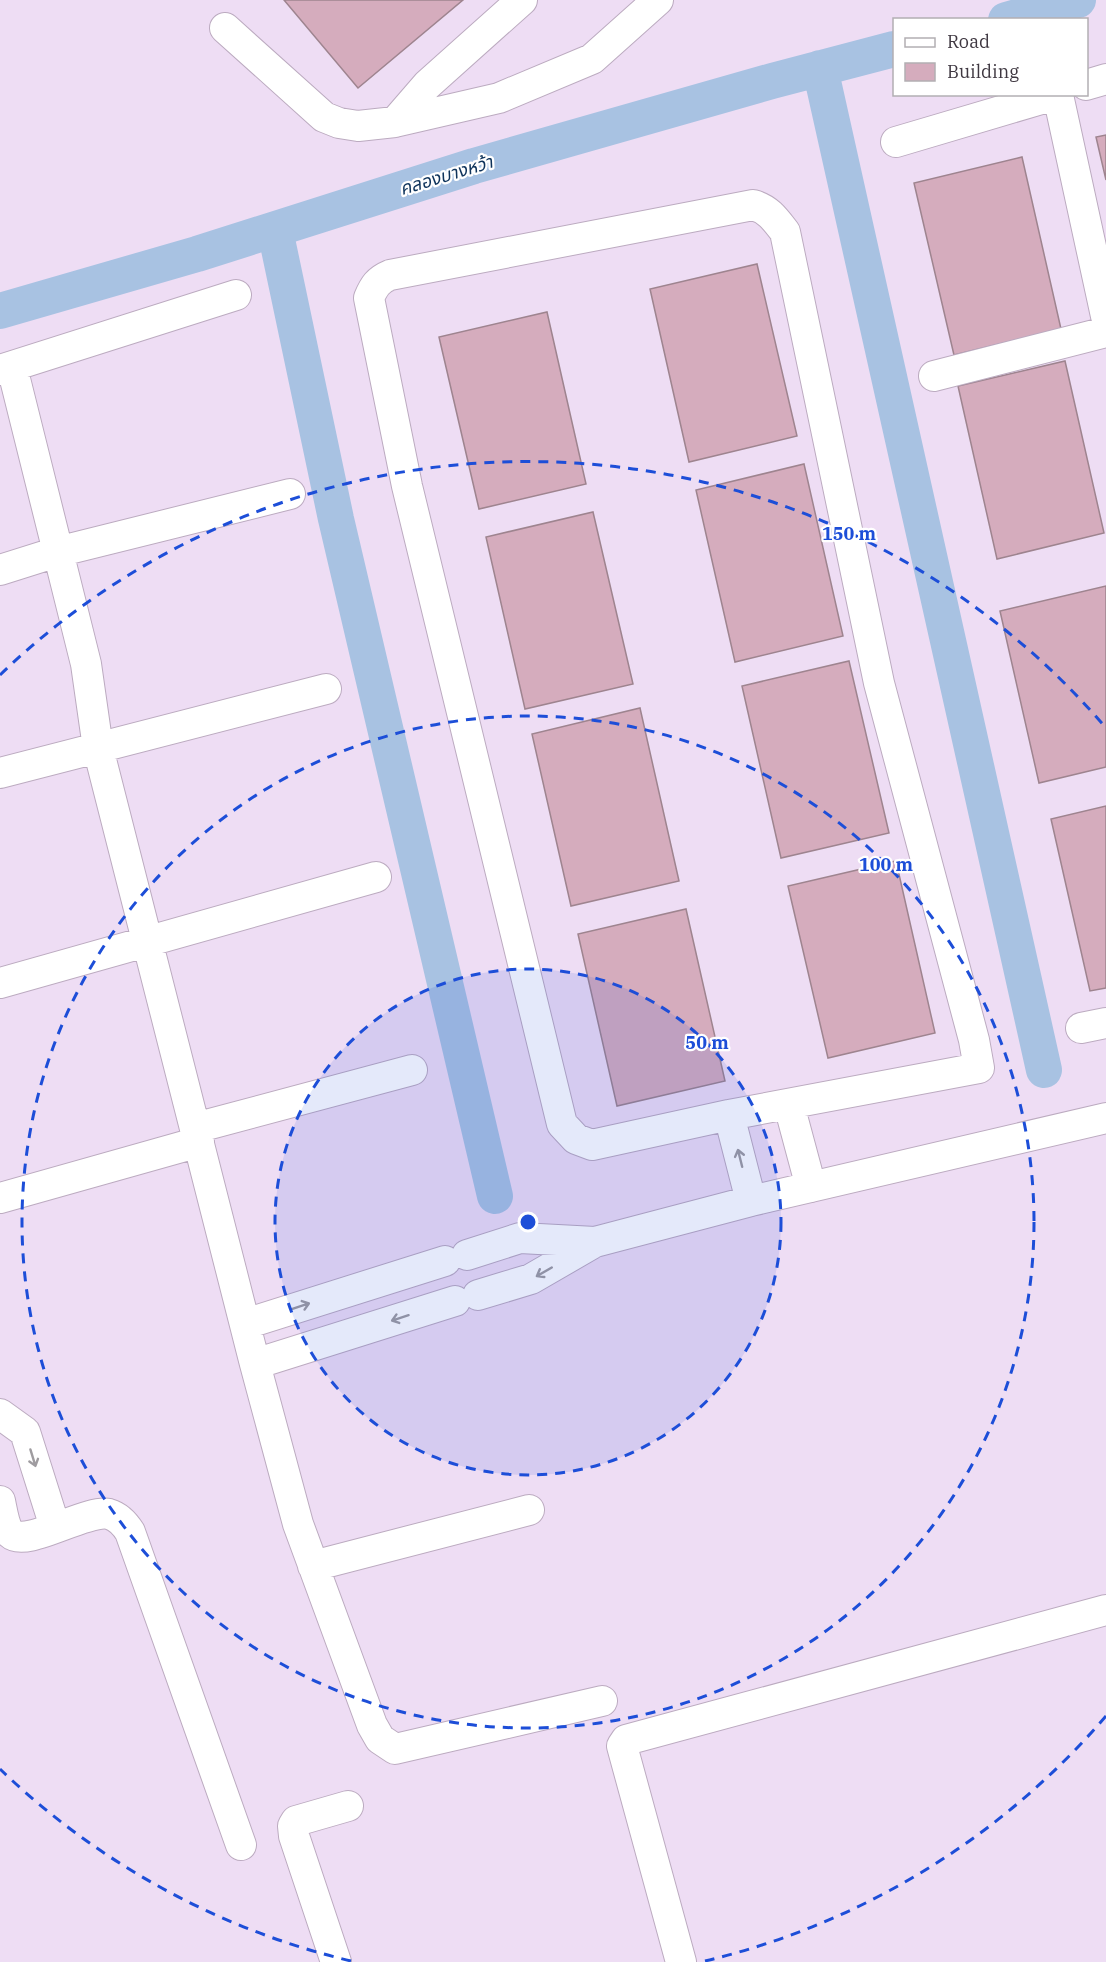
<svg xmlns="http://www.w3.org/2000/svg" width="1106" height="1962" viewBox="0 0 1106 1962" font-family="'IBM Plex Serif','Noto Sans Thai',serif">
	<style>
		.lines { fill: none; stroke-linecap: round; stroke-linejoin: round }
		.canal { stroke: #a8c2e2; stroke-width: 36 }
		.building { fill: #d5acbd; stroke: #9e848f; stroke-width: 1.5 }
		.street-casing { stroke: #bcabc0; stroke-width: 32 }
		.street { stroke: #fff; stroke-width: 30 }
		.oneway { stroke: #9f9ca0 }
		.ring { fill: none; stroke: #1d4ed8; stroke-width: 3; stroke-dasharray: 10 8 }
		.labels { text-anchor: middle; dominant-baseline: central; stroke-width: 4.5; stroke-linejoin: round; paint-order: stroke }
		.water-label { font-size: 18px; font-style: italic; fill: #0e335b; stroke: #fff }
		.centre { fill: #1d4ed8; stroke: #fff; stroke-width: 3 }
		.ring-label { font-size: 18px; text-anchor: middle; font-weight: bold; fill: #1d4ed8; stroke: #fff; stroke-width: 4.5; stroke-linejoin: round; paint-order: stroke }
	</style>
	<rect width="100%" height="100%" fill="#eeddf4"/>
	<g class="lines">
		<path class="canal" d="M 1006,20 L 1078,0
			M 820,68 L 1044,1070
			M 275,230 L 336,519 L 495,1196
			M 0,311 L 197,254 L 474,166 L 772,81 L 894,49"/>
	</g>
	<path class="building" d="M 284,0 L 463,0 L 358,88 Z
		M 1106,135 L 1106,180 L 1096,137 Z
		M 1022,157 L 1061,329 L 954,355 L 914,183 Z
		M 757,264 L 797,436 L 689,462 L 650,289 Z
		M 547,312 L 586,484 L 479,509 L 439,337 Z
		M 1065,361 L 1104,533 L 997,559 L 958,386 Z
		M 804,464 L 843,636 L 735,662 L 696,490 Z
		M 593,512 L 633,684 L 525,709 L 486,537 Z
		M 1106,586 L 1106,767 L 1039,783 L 1000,611 Z
		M 849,661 L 889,833 L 781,858 L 742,686 Z
		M 640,708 L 679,881 L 571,906 L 532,734 Z
		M 1106,806 L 1106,988 L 1090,991 L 1051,819 Z
		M 896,861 L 935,1033 L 828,1058 L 788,886 Z
		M 686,909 L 725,1081 L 617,1106 L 578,934 Z"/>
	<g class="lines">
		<defs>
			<path id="street" d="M 225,28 L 324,117 L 339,123 L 358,126 L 395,122 L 499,98 L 592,59 L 658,0
				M 1086,85 L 1106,79
				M 1058,95 L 1106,316
				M 395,122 L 427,85 L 522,0
				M 896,142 L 1058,94
				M 753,205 C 768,209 775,219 785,232 L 879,683 L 974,1040 L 979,1068 L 729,1115 L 592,1145 L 576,1139 L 562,1124 L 407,486 L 369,298 C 374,286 378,280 390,275 Z
				M 12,367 L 86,664 L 98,748 L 255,1364 L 298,1524 L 372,1725 L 380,1739 L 395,1749 L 602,1701
				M 0,370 L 236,295
				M 934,376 L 1106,332
				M 0,570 L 57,552 L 290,494
				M 0,773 L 326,689
				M 0,983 L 376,877
				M 1081,1028 L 1106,1023
				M 789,1105 L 811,1187
				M 729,1115 L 751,1201
				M 195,1128 L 412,1070
				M 0,1198 L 199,1142
				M 467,1255 L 520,1238 L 595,1242
				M 478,1295 L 531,1279 L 595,1242 L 751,1201 L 1106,1118
				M 245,1324 L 445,1261
				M 255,1364 L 455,1301
				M 0,1414 L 25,1432 L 55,1527
				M 0,1501 C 2,1510 4,1526 10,1533 C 25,1549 86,1509 109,1514 C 119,1517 125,1524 130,1532 L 241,1845
				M 313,1566 L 529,1510
				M 336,1962 L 294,1836 L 293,1826 L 296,1821 L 348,1806
				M 681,1962 L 622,1746 L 626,1740 L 1106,1610"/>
		</defs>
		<use href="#street" class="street-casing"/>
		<use href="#street" class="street"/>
	</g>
	<defs><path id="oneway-shaft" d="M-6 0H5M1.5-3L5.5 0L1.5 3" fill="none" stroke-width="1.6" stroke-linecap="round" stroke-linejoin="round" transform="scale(1.5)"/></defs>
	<g class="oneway">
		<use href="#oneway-shaft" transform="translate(740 1158) rotate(-104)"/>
		<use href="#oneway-shaft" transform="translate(544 1272) rotate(150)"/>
		<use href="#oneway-shaft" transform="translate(301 1306) rotate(-18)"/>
		<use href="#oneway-shaft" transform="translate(400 1318) rotate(162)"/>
		<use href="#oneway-shaft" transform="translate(33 1458) rotate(73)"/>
	</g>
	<circle cx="528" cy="1222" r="253" fill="#1d4ed8" fill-opacity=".12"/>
	<g class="ring">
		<circle cx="528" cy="1222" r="253"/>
		<circle cx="528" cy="1222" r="506"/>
		<path d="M1106 1716A760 760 0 0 1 705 1961M351 1961A760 760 0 0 1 0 1769M0 675A760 760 0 0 1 1106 728"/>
	</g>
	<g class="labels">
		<g class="water-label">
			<text transform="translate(446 175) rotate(-17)">คลองบางหว้า</text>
		</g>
	</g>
	<circle cx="528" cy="1222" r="9" class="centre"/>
	<g class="ring-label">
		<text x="849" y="540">150 m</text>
		<text x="886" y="871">100 m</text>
		<text x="707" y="1049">50 m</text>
	</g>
	<rect x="893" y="18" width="195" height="78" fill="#ffffff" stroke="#b2afb3" stroke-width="1.5"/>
	<rect x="905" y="38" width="30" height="9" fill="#ffffff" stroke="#b2afb3" stroke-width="1.5"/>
	<text x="947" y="48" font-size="18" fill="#3f3841">Road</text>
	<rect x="905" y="63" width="30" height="18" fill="#d5acbd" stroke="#b2afb3" stroke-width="1.5"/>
	<text x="947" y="78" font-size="18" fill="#3f3841">Building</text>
</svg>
